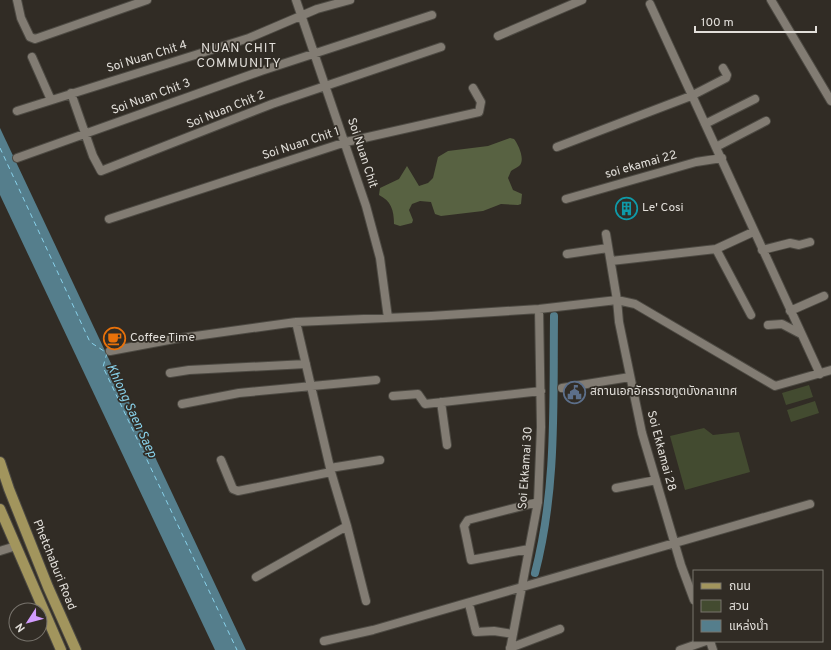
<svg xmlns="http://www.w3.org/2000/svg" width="831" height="650" viewBox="0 0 831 650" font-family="Overpass,'Noto Sans Thai',sans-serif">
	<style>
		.green { fill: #434b30 }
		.forest { fill: #586242 }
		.water { fill: #557e8c }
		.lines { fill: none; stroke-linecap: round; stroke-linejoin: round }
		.canal { stroke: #557e8c; stroke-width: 8 }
		.ferry { stroke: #88d1ea; stroke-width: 1; stroke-dasharray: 5 4; stroke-linecap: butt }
		.street-casing { stroke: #4d4a43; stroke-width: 10 }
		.primary-casing { stroke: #4d4a43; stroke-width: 12 }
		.street { stroke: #827c73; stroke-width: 8 }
		.primary { stroke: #a2955d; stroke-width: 10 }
		.labels { text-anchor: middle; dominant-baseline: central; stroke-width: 3.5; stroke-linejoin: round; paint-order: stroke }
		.street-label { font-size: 12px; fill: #e2dfda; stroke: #312c25 }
		.poi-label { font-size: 12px; fill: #e2dfda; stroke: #312c25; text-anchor: start }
		.neighbourhood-label { font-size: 13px; letter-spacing: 1px; fill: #e2dfda; stroke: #312c25 }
		.water-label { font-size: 13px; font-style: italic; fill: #88d1ea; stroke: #312c25 }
	</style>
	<rect width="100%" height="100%" fill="#312c25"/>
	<path class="green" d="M 809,385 L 813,397 L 786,405 L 782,393 Z
		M 815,401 L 819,413 L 791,422 L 787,410 Z
		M 704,428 L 713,435 L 739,432 L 750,472 L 685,490 L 670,436 Z"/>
	<path class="forest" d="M 510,138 L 514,139 C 518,144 526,160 519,166 C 517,168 513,169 511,171 L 508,178 L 513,190 L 522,194 L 521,204 L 518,205 L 501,204 L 483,211 L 441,216 L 435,214 L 431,202 L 420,201 L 412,204 L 409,210 L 413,220 L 412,223 L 400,226 L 394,224 C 394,210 391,201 379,195 L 380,188 L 399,179 L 407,166 L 419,186 L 428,183 L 433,178 L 438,157 L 448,151 L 488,146 Z"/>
	<path class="water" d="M 0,128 L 246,650 L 215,650 L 0,195 Z"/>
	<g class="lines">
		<path class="canal" d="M 535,573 C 557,489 553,402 554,316"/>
		<path class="ferry" d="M 0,148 L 90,342 L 107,353 L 103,367 L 237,650"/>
		<defs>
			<path id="street" d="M 17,0 L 21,18 L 30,37 L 35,39 L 147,0
				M 296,0 L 366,206 L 380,258 L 388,318
				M 771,0 L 831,101
				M 650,4 L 820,374
				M 498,36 L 582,0
				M 32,57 L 51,100
				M 71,93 L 93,156 L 101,171 L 272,104 L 441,47
				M 17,111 L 249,38 L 317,9 L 350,0
				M 705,124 L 755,99
				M 557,147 L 691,96 L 726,78 L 727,75 L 723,68
				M 716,147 L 766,121
				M 17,158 L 261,71 L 432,15
				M 566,199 L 696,162 L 722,158
				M 109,219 L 346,142 L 479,112 L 481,102 L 473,88
				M 606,234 L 617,300 L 619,322 L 642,433 L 681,565 L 694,600
				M 762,250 L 790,243 L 799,245 L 810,242
				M 567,254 L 608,248
				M 611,261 L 716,249
				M 790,311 L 824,296
				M 751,315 L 716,249 L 753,232
				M 296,322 L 331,472 L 347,526 L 366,601
				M 768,325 L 782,324 L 801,334
				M 110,351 L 174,339 L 296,322 L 431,316 L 539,309 L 617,300 L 635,304 L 775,386 L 831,370
				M 170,373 L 189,370 L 306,364
				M 562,388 L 630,377
				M 393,396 L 418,394 L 425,404 L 541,391
				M 441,402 L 447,445
				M 182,404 L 239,393 L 376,380
				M 221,460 L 233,489 L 238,491 L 331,472
				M 330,468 L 380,460
				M 616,488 L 656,480
				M 529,549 L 471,560 L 464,526 L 468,520 L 538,502
				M 0,551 L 16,546
				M 256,577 L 347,526
				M 470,608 L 476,632 L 494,631 L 513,634
				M 324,641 L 373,630 L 810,504
				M 710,641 L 713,650
				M 510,648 L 560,629
				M 510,650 L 538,502 L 541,427 L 539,309
				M 680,650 L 706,641"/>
			<path id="primary" d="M 0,462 L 9,489 L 48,587 L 76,650
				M 0,509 L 61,650"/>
		</defs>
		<use href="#street" class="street-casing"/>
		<use href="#primary" class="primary-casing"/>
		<use href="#street" class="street"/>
		<use href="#primary" class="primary"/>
	</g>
	<defs>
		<symbol id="building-ring" viewBox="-11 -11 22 22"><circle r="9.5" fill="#312c25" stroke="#0f9aa8" stroke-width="1.5"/><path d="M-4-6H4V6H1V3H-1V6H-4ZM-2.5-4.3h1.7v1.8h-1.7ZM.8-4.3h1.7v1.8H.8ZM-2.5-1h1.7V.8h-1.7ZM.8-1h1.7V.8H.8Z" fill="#0f9aa8"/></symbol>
		<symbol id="cafe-ring" viewBox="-11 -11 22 22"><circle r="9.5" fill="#312c25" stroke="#e8710a" stroke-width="1.5"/><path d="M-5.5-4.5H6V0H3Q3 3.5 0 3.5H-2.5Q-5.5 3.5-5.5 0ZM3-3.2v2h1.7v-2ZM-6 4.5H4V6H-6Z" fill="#e8710a"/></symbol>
		<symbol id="civic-ring" viewBox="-11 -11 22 22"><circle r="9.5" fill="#312c25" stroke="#5c6f8a" stroke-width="1.5"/><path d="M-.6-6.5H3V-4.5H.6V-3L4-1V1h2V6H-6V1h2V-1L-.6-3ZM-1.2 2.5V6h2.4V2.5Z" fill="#5c6f8a"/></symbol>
	</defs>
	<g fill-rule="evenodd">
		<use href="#building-ring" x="614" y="196" width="25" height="25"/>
		<use href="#cafe-ring" x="102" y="326" width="25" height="25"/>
		<use href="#civic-ring" x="562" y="380" width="25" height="25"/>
	</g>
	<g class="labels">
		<g class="street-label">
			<text transform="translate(147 57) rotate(-17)">Soi Nuan Chit 4</text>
			<text transform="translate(151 97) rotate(-20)">Soi Nuan Chit 3</text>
			<text transform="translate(226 110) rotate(-22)">Soi Nuan Chit 2</text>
			<text transform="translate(301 144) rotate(-18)">Soi Nuan Chit 1</text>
			<text transform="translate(362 153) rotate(72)">Soi Nuan Chit</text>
			<text transform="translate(641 165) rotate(-16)">soi ekamai 22</text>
			<text transform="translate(661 451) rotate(75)">Soi Ekkamai 28</text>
			<text transform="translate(526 468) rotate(-86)">Soi Ekkamai 30</text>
			<text transform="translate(54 565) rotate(68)">Phetchaburi Road</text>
		</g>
		<g class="poi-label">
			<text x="642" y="208">Le' Cosi</text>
			<text x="130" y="338">Coffee Time</text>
			<text x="590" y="392">สถานเอกอัครราชทูตบังกลาเทศ</text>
		</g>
		<g class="neighbourhood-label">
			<text x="239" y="49">NUAN CHIT<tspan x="239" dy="15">COMMUNITY</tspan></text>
		</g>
		<g class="water-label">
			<text transform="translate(131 411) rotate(65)">Khlong Saen Saep</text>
		</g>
	</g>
	<rect x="693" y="570" width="130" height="72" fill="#312c25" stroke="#78746d"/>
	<rect x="701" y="583" width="20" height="6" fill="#a2955d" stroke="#78746d"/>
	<text x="729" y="590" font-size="12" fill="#e2dfda">ถนน</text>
	<rect x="701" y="600" width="20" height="12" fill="#434b30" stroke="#78746d"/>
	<text x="729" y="610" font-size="12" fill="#e2dfda">สวน</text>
	<rect x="701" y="620" width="20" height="12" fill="#557e8c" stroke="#78746d"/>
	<text x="729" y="630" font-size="12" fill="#e2dfda">แหล่งน้ำ</text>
	<g transform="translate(28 622) rotate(234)"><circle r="19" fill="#312c25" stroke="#78746d"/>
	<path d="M0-3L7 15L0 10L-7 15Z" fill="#d29cfd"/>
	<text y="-6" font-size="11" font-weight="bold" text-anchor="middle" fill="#e2dfda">N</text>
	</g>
	<path d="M695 26v6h121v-6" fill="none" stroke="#e2dfda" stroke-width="2"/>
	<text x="701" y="26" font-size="12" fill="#e2dfda" stroke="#312c25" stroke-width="3" paint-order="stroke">100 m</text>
</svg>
